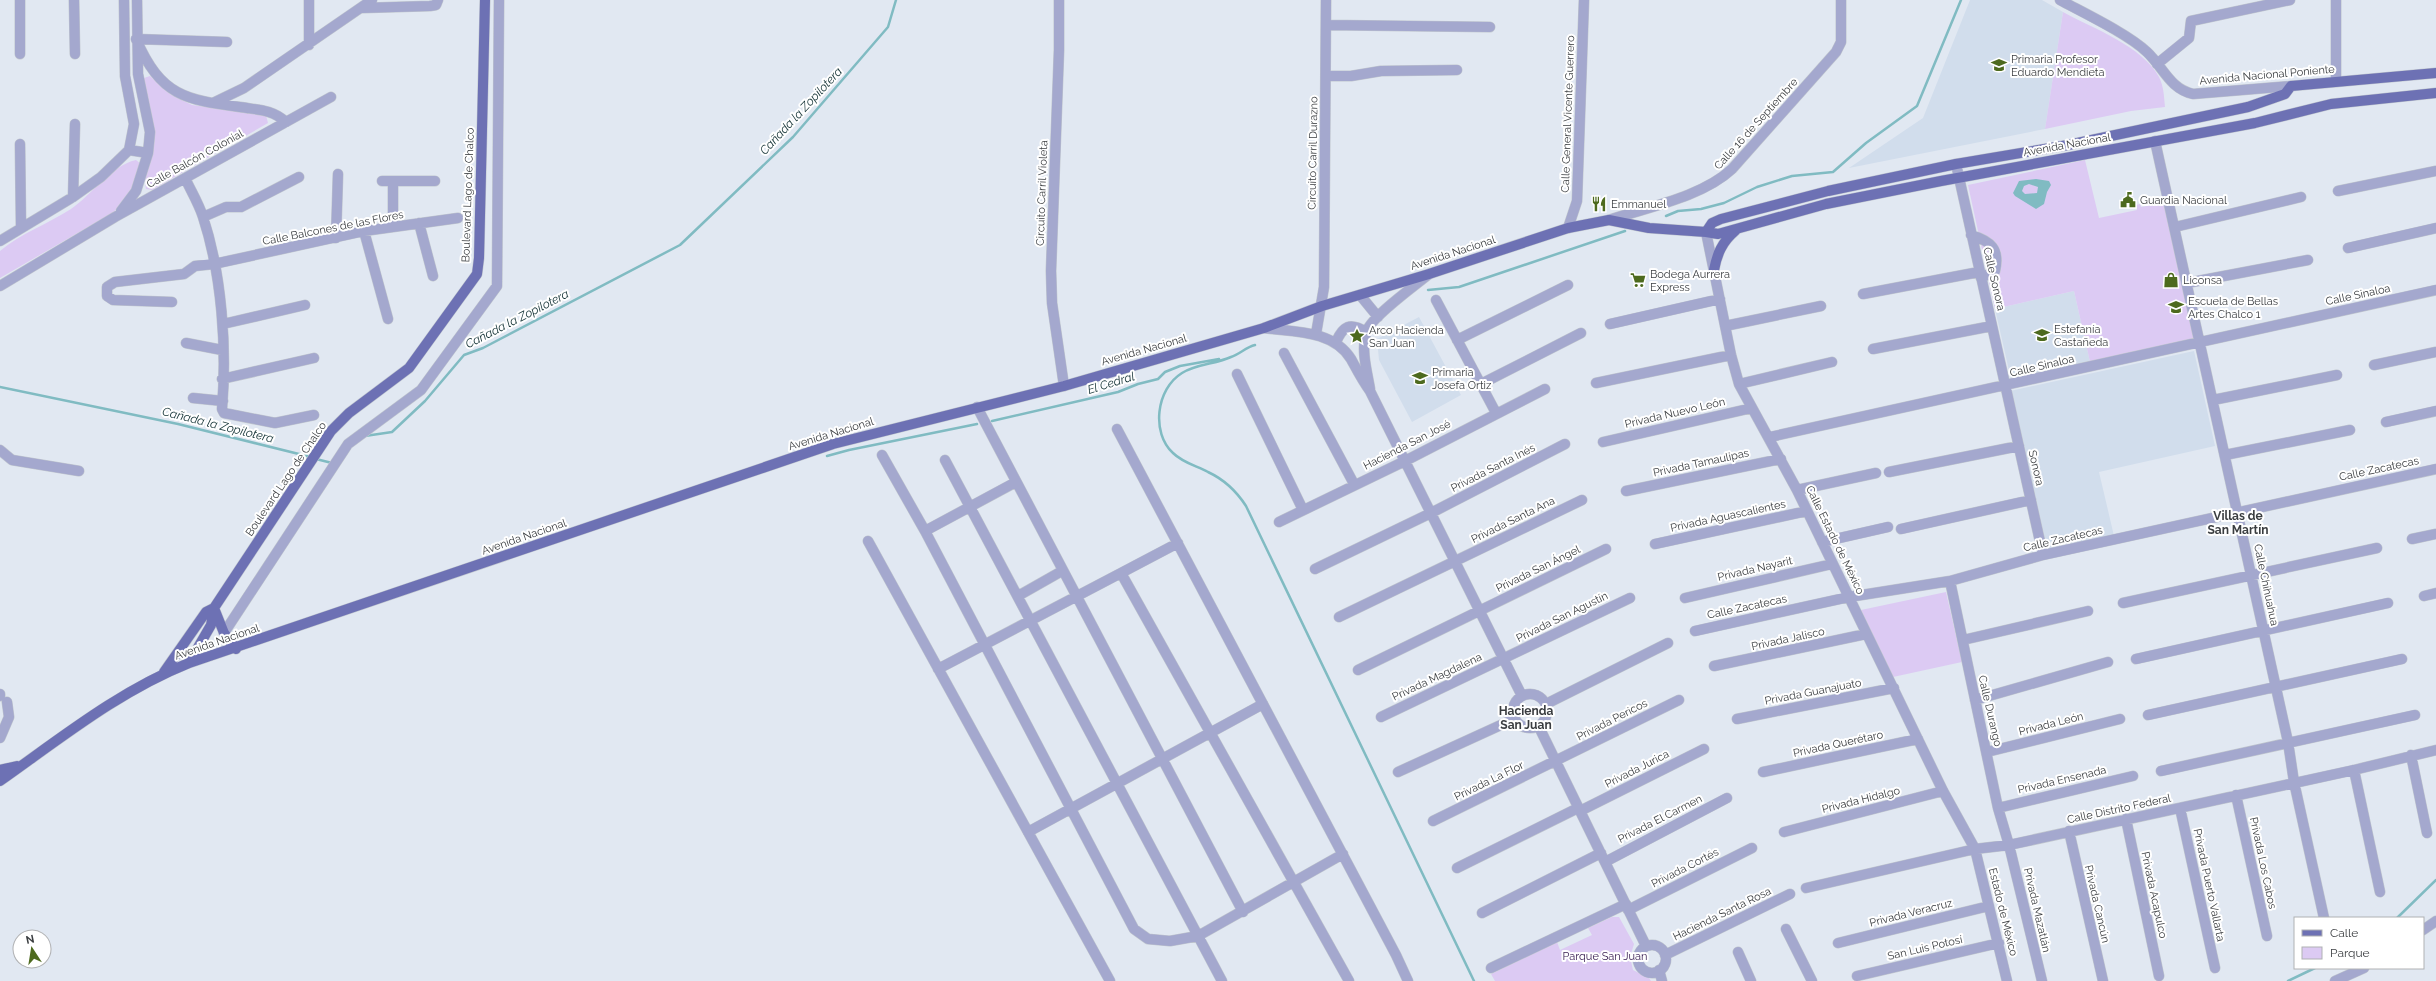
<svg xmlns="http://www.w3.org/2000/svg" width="2436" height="981" viewBox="0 0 2436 981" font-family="Raleway,sans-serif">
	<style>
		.built { fill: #d1ddec }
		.green { fill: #dccaf3 }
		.water { fill: #80bbc2; fill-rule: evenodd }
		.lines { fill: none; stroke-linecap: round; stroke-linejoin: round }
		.stream { stroke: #80bbc2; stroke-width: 2.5 }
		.minor-casing { stroke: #c0c6ce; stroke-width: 11 }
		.major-casing { stroke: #c0c6ce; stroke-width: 11 }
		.minor { stroke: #a4a8ce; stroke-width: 10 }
		.major { stroke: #6d71b4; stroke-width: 10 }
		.labels { text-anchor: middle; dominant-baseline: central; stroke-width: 4; stroke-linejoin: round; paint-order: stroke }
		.poi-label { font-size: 11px; fill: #3a3d40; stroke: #fff; text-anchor: start }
		.street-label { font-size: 11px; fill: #3a3d40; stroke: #fff }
		.park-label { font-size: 11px; fill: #3b2154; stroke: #fff }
		.water-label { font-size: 12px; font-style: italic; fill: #102f32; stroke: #fff }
		.neighbourhood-label { font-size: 12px; font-weight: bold; fill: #3a3d40; stroke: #fff }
	</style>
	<rect width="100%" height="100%" fill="#e1e8f2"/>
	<path class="built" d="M 1970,0 L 2042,0 L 2063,12 L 2045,129 L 1849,168 L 1923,118 Z
		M 2074,291 L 2090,362 L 2011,379 L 1995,309 Z
		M 1419,317 L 1461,395 L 1412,422 L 1379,360 L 1377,339 Z
		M 2194,351 L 2215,446 L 2099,472 L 2114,536 L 2046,551 L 2010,391 Z"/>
	<path class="green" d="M 2063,12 C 2094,29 2142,46 2159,77 C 2164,87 2164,97 2165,107 L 2131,111 L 2045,129 Z
		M 150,76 L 170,94 L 192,105 L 266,115 L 268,123 L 152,190 L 146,189 C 143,175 152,158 153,143 C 154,128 145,96 141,79 Z
		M 136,160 L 141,164 L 133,186 L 114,212 L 0,278 L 0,251 C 21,233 48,224 71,209 C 93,194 110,166 136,160 Z
		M 2085,160 L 2099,218 L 2137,210 L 2136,205 L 2140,204 L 2141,207 L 2164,203 L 2194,340 L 2090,362 L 2074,291 L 1995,309 L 1968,185 Z
		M 1946,592 L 1962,662 L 1893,677 L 1861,610 Z
		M 1612,917 L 1619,917 L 1634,944 L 1630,957 L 1633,970 L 1649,978 L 1651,981 L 1495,981 L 1491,974 L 1557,942 L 1560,950 L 1592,935 L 1588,928 Z"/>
	<path class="water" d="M 2036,179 L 2049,181 L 2051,185 L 2047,192 L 2044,204 L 2036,209 L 2015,196 L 2013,193 L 2019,181 ZM 2029,184 L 2038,187 L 2037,193 L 2025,194 L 2022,191 L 2024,186 Z"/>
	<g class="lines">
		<path class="stream" d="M 1666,216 L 1678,211 L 1701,209 L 1724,203 L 1757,187 L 1792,176 L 1833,172 L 1866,143 L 1917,106 L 1961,0
			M 1428,290 L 1459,287 L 1625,231
			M 1255,345 C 1246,347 1240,354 1231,357 C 1216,364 1196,364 1182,373 C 1156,389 1151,433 1173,453 C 1183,463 1197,466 1208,472 C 1223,479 1237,492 1246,506 L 1474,981
			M 0,387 L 178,424 L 311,457
			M 992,421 L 1118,392 L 1138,384 L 1158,379 L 1165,372 L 1180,366 L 1219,359
			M 365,436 L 392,432 L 425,401 L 464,355 L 483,348 L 680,245 L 793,137 L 888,27 L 896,0
			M 827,456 L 849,450 L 977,424
			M 316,459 L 332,463
			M 2397,918 L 2436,880
			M 2288,981 L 2315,968"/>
		<defs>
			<path id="minor" d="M 74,0 L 75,54
				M 309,0 L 309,45
				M 1059,0 L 1059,50 L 1051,271 L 1052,303 L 1064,386
				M 2060,0 C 2084,13 2128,34 2147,52 C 2163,67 2170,89 2193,94 L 2291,86
				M 362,8 L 430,6 L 436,5 L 438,0
				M 1326,25 L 1490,27
				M 227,42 L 136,39 C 162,99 188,100 247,108 C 262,110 274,111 286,122
				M 20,54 L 20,0
				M 2157,64 L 2189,38 L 2191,21 L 2290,0
				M 1326,76 L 1351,76 L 1381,71 L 1457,70
				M 2336,81 L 2336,0
				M 213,103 L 244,88 L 372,0
				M 2155,141 L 2288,742 L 2294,782 L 2324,918
				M 20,144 L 21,227
				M 129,150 L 148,153
				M 1956,164 L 2043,555
				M 185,178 C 191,191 199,204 203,217 C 222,275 227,348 222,409 L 224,413 L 275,423 L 314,415
				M 382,181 L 435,181
				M 2338,191 L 2436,171
				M 73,197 L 75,124
				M 121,211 L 136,191 L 148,153 L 150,132 L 138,74 L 137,0
				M 203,217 L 226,207 L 241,207 L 299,177
				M 1609,220 C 1648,207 1702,197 1732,169 L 1836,52 L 1841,42 L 1841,0
				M 419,223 L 433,276
				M 393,227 L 393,181
				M 2175,227 L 2301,197
				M 1568,228 L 1577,201 L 1584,0
				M 364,231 L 388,319
				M 1706,232 L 1731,355 L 1739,384 L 1797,490 L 1943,791 L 1975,849 L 2007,981
				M 1971,235 C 1991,241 2000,249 1995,271 L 1981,278
				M 336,238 L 338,174
				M 0,241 L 73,197 L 101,177 L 129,150 L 134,124 L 125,76 L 124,0
				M 2348,248 L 2436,228
				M 2187,283 L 2308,260
				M 0,286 L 115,217 L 331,97
				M 1863,294 L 1979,272
				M 1360,295 L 1378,317
				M 1436,300 L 1496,413
				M 172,302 L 113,300 L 107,296 L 107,287 L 115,282 L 184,274 L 195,266 L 214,264 L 364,231 L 458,218
				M 223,324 L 305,305
				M 1610,324 L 1720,299
				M 1725,326 L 1821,306
				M 1264,328 C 1294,332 1333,330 1351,359 C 1357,370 1362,380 1370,391 L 1522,696
				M 1316,334 L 1324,287 L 1326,0
				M 1457,340 L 1568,285
				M 1336,342 C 1343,326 1350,322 1366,332
				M 186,343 L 222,350
				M 1873,349 L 1992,326
				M 1284,353 L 1354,484
				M 2374,365 L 2436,352
				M 1237,374 L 1303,510
				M 222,379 L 314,358
				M 1596,383 L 1731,355
				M 1481,384 L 1581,333
				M 1739,384 L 1832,362
				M 1370,389 C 1367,371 1361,351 1366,333 C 1369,318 1416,285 1429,274
				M 193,398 L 223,401
				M 2213,400 L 2337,375
				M 977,407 L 1243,912
				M 2386,422 L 2436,411
				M 1117,429 L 1396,955 L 1408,981
				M 1770,437 L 2436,290
				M 1603,442 L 1752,408
				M 0,450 L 12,460 L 79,471
				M 882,455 L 925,531 L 1134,929 L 1148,939 L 1170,941 L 1198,936 L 1343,854
				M 2225,455 L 2350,430
				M 945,460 L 1222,981
				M 1889,472 L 2019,446
				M 1797,490 L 1876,473
				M 1626,491 L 1781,459
				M 1279,522 L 1405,461 L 1545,389
				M 1901,529 L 2031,500
				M 925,531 L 1016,482
				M 2412,539 L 2436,534
				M 868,541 L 1110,981
				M 1822,542 L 1888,527
				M 1178,543 L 1121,573 L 1349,981
				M 1655,544 L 1807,511
				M 1315,569 L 1431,513 L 1565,444
				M 1950,581 L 1998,808 L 2009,845 L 2042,981
				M 1018,596 L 1062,571
				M 2424,596 L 2436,593
				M 1685,598 L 1832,564
				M 2123,603 L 2377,548
				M 1339,617 L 1582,500
				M 1695,631 L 1849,597 L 1950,581 L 2043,555 L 2436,469
				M 224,633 L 348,444 L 421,390 L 497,286 L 499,0
				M 1963,640 L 2088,611
				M 2136,659 L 2388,603
				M 1714,666 L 1866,634
				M 938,669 L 1121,573
				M 1358,670 L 1606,549
				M1513 711a17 17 0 1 1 34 0a17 17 0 1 1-34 0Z
				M 0,694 L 0,696
				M 1975,700 L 2108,662
				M 1546,704 L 1668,643
				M 2148,715 L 2402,659
				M 1381,717 L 1630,598
				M 1737,719 L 1894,688
				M 1539,727 L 1646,946
				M 0,738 L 9,717 L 7,702
				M 1987,752 L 2120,719
				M 2411,755 L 2427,833
				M 2354,770 L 2380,892
				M 2161,771 L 2415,715
				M 1398,772 L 1514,719
				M 1763,772 L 1918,739
				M 2236,795 L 2267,936
				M 1998,808 L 2133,776
				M 2180,808 L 2215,968
				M 1580,811 L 1704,749
				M 2126,819 L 2159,976
				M 1433,821 L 1679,700
				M 2069,831 L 2103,981
				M 1028,832 L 1263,704
				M 1784,832 L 1943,791
				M 1605,862 L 1727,798
				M 1457,868 L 1578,808
				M 1806,888 L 1975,849 L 2009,845 L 2354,770 L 2436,750
				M 1628,910 L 1752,848
				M 1482,913 L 1601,853
				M 1786,929 L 1812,981
				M 2423,930 L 2436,921
				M 1838,943 L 1989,906
				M1638 959a14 14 0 1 1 28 0a14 14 0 1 1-28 0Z
				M 1738,952 L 1751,981
				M 1665,955 L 1790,894
				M 1491,968 L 1626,904
				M 1659,970 L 1662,981
				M 1857,976 L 1999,943
				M 2335,981 L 2364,968"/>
			<path id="major" d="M 1706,232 L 1712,223 L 1721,219 L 1828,191 L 1956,164 L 2068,145 L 2248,107 L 2285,94 L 2291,86 L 2436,73
				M 1714,270 C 1717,254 1722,242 1735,231
				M 214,608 L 224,633 L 236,649
				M 189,663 L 211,625 L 214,608 L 331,431 L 349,413 L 409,368 L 477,274 L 479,258 L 485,0
				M 164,672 L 206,612 L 214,608
				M 0,770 L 17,766
				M 0,781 C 61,738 119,691 189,663 L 833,444 L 1064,386 L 1264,328 L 1322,306 L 1429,274 L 1568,228 L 1609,220 L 1649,228 L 1706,232 L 1718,234 L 1826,204 L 1941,181 L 2255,123 L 2331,104 L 2436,93"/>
		</defs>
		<use href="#minor" class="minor-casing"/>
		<use href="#major" class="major-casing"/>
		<use href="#minor" class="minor"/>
		<use href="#major" class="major"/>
	</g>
	<defs>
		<symbol id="school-bare" viewBox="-9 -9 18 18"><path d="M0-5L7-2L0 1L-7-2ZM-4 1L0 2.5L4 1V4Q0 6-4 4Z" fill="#4d6a1e" stroke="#fff" stroke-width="2.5" paint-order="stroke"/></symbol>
		<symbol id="civic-bare" viewBox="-9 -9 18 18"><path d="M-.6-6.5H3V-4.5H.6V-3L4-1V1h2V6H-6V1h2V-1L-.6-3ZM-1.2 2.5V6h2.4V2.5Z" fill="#4d6a1e" stroke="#fff" stroke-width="2.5" paint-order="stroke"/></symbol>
		<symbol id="restaurant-bare" viewBox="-9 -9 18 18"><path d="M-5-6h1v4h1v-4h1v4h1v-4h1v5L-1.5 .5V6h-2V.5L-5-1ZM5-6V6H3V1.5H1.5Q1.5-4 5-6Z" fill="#4d6a1e" stroke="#fff" stroke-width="2.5" paint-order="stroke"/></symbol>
		<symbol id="supermarket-bare" viewBox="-9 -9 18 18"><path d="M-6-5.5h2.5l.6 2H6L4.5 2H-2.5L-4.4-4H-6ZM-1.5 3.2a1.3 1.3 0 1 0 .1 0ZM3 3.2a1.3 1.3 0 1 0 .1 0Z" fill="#4d6a1e" stroke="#fff" stroke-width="2.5" paint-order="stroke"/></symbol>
		<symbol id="shop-bare" viewBox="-9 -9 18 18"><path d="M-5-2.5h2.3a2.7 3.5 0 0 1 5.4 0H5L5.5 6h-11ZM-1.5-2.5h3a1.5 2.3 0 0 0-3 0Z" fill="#4d6a1e" stroke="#fff" stroke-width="2.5" paint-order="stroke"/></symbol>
		<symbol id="sight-bare" viewBox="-9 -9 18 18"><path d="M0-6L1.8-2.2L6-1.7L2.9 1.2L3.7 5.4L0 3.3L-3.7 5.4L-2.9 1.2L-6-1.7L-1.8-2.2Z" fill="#4d6a1e" stroke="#fff" stroke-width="2.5" paint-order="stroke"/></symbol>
	</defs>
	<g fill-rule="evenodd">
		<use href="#school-bare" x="1988" y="54" width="22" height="22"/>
		<use href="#civic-bare" x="2117" y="189" width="22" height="22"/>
		<use href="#restaurant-bare" x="1588" y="193" width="22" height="22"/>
		<use href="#supermarket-bare" x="1627" y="269" width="22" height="22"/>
		<use href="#shop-bare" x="2160" y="269" width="22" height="22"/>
		<use href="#school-bare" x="2165" y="296" width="22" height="22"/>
		<use href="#school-bare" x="2031" y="324" width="22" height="22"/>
		<use href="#sight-bare" x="1346" y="325" width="22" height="22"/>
		<use href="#school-bare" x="1409" y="367" width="22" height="22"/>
	</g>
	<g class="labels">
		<g class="poi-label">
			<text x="2011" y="59">Primaria Profesor<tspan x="2011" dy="13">Eduardo Mendieta</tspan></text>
			<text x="2140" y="200">Guardia Nacional</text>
			<text x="1611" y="204">Emmanuel</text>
			<text x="1650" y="274">Bodega Aurrera<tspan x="1650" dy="13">Express</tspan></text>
			<text x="2183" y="280">Liconsa</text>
			<text x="2188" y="301">Escuela de Bellas<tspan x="2188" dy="13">Artes Chalco 1</tspan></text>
			<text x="2054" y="329">Estefanía<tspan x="2054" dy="13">Castañeda</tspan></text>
			<text x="1369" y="330">Arco Hacienda<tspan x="1369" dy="13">San Juan</tspan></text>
			<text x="1432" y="372">Primaria<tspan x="1432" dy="13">Josefa Ortiz</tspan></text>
		</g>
		<g class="street-label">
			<text transform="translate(2267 75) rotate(-5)">Avenida Nacional Poniente</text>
			<text transform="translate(1568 114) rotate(-88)">Calle General Vicente Guerrero</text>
			<text transform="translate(1756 124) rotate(-48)">Calle 16 de Septiembre</text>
			<text transform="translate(2067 145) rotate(-10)">Avenida Nacional</text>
			<text transform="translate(1313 153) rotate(-89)">Circuito Carril Durazno</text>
			<text transform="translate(195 159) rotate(-29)">Calle Balcón Colonial</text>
			<text transform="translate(1042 193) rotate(-88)">Circuito Carril Violeta</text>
			<text transform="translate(468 195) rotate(-88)">Boulevard Lago de Chalco</text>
			<text transform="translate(333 228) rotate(-11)">Calle Balcones de las Flores</text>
			<text transform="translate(1453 253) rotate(-18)">Avenida Nacional</text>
			<text transform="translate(1994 279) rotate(77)">Calle Sonora</text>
			<text transform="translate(2358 295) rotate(-12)">Calle Sinaloa</text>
			<text transform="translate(1144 350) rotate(-16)">Avenida Nacional</text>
			<text transform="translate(2042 366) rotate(-13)">Calle Sinaloa</text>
			<text transform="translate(1675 413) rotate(-13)">Privada Nuevo León</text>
			<text transform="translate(831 434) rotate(-17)">Avenida Nacional</text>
			<text transform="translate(1407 445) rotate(-27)">Hacienda San José</text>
			<text transform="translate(1701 463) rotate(-12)">Privada Tamaulipas</text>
			<text transform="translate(1493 468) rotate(-27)">Privada Santa Inés</text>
			<text transform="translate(2036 468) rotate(77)">Sonora</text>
			<text transform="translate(2379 469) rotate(-12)">Calle Zacatecas</text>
			<text transform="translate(286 479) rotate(-56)">Boulevard Lago de Chalco</text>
			<text transform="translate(1728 516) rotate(-12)">Privada Aguascalientes</text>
			<text transform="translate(1513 520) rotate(-26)">Privada Santa Ana</text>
			<text transform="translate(524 537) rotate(-19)">Avenida Nacional</text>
			<text transform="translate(2063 539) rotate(-13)">Calle Zacatecas</text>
			<text transform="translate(1835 540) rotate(64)">Calle Estado de México</text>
			<text transform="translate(1538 569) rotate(-26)">Privada San Ángel</text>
			<text transform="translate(1755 569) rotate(-13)">Privada Nayarit</text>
			<text transform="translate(2266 585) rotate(78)">Calle Chihuahua</text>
			<text transform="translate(1747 607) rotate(-12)">Calle Zacatecas</text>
			<text transform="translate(1562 617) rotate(-26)">Privada San Agustín</text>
			<text transform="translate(1788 639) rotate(-12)">Privada Jalisco</text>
			<text transform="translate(217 642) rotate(-19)">Avenida Nacional</text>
			<text transform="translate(1437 677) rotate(-25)">Privada Magdalena</text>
			<text transform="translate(1813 692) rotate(-11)">Privada Guanajuato</text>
			<text transform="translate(1990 711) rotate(77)">Calle Durango</text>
			<text transform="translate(1612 720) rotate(-27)">Privada Pericos</text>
			<text transform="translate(2051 724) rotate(-14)">Privada León</text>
			<text transform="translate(1838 744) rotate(-12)">Privada Querétaro</text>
			<text transform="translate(1637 769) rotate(-27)">Privada Jurica</text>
			<text transform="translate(2062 780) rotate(-13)">Privada Ensenada</text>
			<text transform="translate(1489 781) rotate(-26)">Privada La Flor</text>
			<text transform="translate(1861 800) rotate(-14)">Privada Hidalgo</text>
			<text transform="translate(2119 809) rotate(-12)">Calle Distrito Federal</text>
			<text transform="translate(1660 819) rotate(-27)">Privada El Carmen</text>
			<text transform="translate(2263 863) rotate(78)">Privada Los Cabos</text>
			<text transform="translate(1685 868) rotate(-27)">Privada Cortés</text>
			<text transform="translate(2209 885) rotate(78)">Privada Puerto Vallarta</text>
			<text transform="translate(2154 895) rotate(78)">Privada Acapulco</text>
			<text transform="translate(2097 904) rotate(77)">Privada Cancún</text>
			<text transform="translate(2037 910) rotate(77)">Privada Mazatlán</text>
			<text transform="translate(2003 912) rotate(76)">Estado de México</text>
			<text transform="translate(1911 913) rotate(-14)">Privada Veracruz</text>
			<text transform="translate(1722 914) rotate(-26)">Hacienda Santa Rosa</text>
			<text transform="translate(1925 948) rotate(-13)">San Luis Potosí</text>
		</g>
		<g class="park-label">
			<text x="1605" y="956">Parque San Juan</text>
		</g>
		<g class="water-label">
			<text transform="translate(801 111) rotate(-47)">Cañada la Zopilotera</text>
			<text transform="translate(517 319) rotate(-27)">Cañada la Zopilotera</text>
			<text transform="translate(1111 383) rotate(-17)">El Cedral</text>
			<text transform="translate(218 425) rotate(14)">Cañada la Zopilotera</text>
		</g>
		<g class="neighbourhood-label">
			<text x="2238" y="516">Villas de<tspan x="2238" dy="14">San Martín</tspan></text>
			<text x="1526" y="711">Hacienda<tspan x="1526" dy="14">San Juan</tspan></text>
		</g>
	</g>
	<rect x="2294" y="917" width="130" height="52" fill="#ffffff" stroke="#b0b1b3"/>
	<rect x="2302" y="930" width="20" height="6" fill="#6d71b4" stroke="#b0b1b3"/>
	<text x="2330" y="937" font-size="12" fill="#3a3d40">Calle</text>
	<rect x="2302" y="947" width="20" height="12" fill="#dccaf3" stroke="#b0b1b3"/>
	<text x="2330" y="957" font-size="12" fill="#3a3d40">Parque</text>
	<g transform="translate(32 949) rotate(348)"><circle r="19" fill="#ffffff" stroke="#b0b1b3"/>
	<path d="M0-3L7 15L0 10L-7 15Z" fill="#4d6a1e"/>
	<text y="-6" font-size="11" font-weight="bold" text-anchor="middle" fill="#3a3d40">N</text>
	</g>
</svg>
